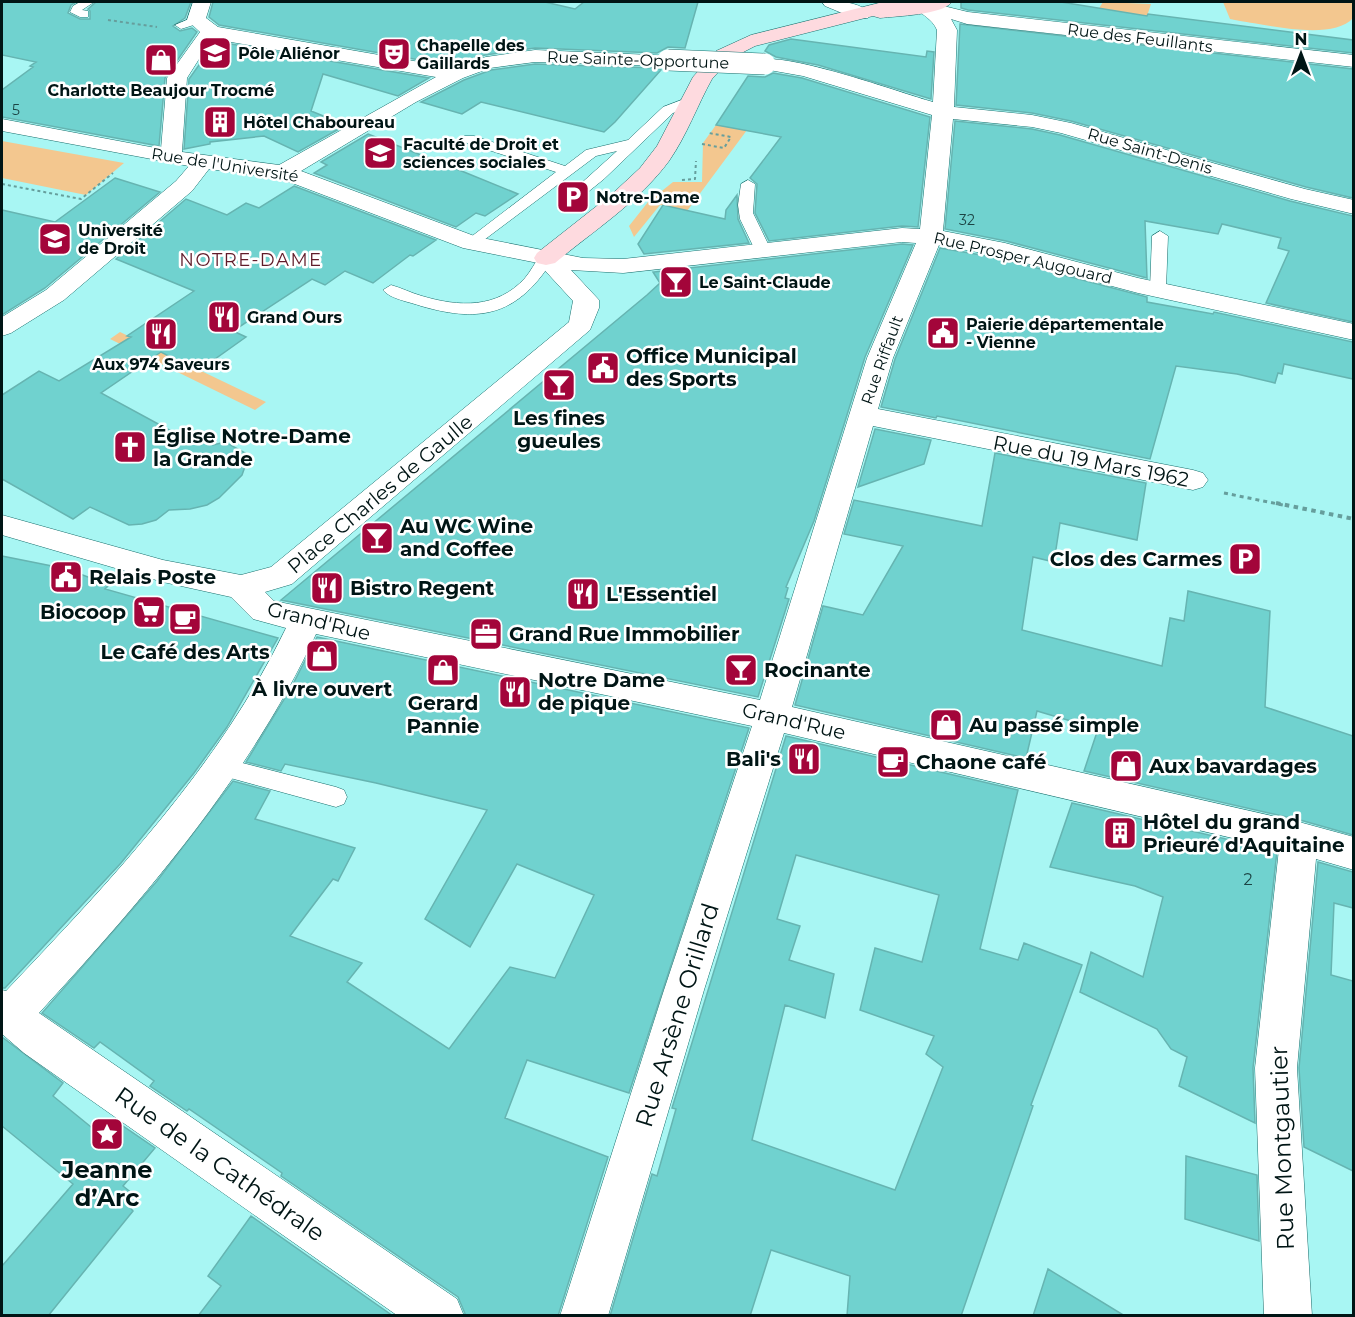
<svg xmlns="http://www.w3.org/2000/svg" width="1355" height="1317" viewBox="0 0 1355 1317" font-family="Montserrat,sans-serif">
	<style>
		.green { fill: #f3c78f }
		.building { fill: #70d2cf; stroke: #66b4b1; stroke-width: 1.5; fill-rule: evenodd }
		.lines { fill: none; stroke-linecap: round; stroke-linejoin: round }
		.lane-casing { stroke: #186e6c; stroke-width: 1 }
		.street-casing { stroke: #186e6c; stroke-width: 1 }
		.secondary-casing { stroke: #186e6c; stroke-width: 1 }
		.path-far2 { stroke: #669e9c; stroke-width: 2; stroke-dasharray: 3 3; stroke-linecap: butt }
		.path-far1 { stroke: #669e9c; stroke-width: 3; stroke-dasharray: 4 4; stroke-linecap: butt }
		.path { stroke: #669e9c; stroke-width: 4; stroke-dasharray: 4.5 4.5; stroke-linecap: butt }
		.lane { fill: #fff; fill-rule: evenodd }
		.street { fill: #fff; fill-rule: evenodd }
		.secondary { fill: #fedadf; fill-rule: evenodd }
		.street-bridge-casing { stroke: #186e6c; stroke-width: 22; stroke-linecap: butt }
		.street-bridge { stroke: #fff; stroke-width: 21 }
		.labels { text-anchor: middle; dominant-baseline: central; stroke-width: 5; stroke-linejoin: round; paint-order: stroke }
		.far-number-label { font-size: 14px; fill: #1c4444 }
		.far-street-label { font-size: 16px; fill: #001515; stroke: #fff }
		.far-poi-label { font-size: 16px; font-weight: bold; fill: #001515; stroke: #fff; text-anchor: start }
		.number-label { font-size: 16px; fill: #1c4444 }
		.far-neighbourhood-label { font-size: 18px; letter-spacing: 1.5px; fill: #601b29; stroke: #fff }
		.poi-label { font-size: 20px; font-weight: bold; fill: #001515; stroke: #fff; text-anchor: start }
		.street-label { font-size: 20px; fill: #001515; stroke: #fff }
		.near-street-label { font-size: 24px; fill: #001515; stroke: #fff }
		.near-poi-label { font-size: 24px; font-weight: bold; fill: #001515; stroke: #fff }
	</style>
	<rect width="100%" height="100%" fill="#a8f6f3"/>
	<path class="green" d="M 1103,2 L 1151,4 L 1147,16 L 1098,10 Z
		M 1223,2 L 1353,2 L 1353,18 C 1333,41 1268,25 1240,21 L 1230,19 Z
		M 716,125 L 747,130 L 687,211 L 660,205 L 634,237 L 629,226 L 648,202 L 673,182 L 702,182 L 703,143 Z
		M 2,141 L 124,163 L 86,195 L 2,178 Z
		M 120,332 L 266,402 L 255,410 L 110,339 Z"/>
	<path class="building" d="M 2,2 L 76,2 L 71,5 L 68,13 L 80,19 L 90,19 L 90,11 L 88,9 L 96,2 L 191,2 L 185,18 L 173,26 L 180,31 L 192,28 L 197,32 L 165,78 L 159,146 L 2,117 L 2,90 L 33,67 L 30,66 L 36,62 L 2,55 Z
		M 213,2 L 545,2 L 575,9 L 584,2 L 698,2 L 685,48 L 668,47 L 657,53 L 535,48 L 485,55 L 454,66 L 219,25 L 209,17 Z
		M 961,2 L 1061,2 L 1147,16 L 1148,14 L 1353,40 L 1353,53 L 968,10 L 961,8 Z
		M 960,24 L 1353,69 L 1353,198 L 1306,187 L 1071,121 L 1032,113 L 956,105 Z
		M 791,39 L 926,57 L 927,51 L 934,52 L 931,99 L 818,65 L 776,57 L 765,51 L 769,45 Z
		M 216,41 L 231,44 L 429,78 L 398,96 L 323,74 L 311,111 L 346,125 L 298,152 L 264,136 L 210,142 L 210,144 L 184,149 L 189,79 Z
		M 535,64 L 658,68 L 661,70 L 615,122 L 604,132 L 481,102 L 462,114 L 421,102 L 464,80 L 491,70 Z
		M 773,73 L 802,78 L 930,117 L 918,227 L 902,226 L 769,241 L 755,213 L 757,184 L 750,178 L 781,137 L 716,125 L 748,76 L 765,77 Z
		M 955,121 L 1032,129 L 1060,135 L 1290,201 L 1353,216 L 1353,322 L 1266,303 L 1289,251 L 1278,248 L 1281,238 L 1222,224 L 1218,234 L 1145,221 L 1147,278 L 1006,241 L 945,229 Z
		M 368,134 L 464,172 L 518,194 L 485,216 L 476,213 L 456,227 L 314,173 L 327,165 L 321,162 Z
		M 115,178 L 160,192 L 45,288 L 2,315 L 2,210 L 55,222 Z
		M 294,186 L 436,240 L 413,256 L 410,255 L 373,283 L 345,271 L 325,285 L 312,279 L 233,331 L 246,337 L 198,371 L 161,352 L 101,393 L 184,438 L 190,433 L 213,445 L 225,442 L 249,455 L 242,475 L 219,498 L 207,505 L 190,509 L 169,510 L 156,520 L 142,524 L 129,525 L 90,507 L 73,519 L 2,479 L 2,395 L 39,371 L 59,381 L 131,337 L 127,336 L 194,291 L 116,259 L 186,199 L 227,215 L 246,203 L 259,208 Z
		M 737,195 L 738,219 L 749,243 L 644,254 L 638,244 L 663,205 L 725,219 L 726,210 Z
		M 902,244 L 913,245 L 865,357 L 814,521 L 786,587 L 788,588 L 785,598 L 789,599 L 758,697 L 281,600 L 647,295 L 660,283 L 653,272 Z
		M 940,248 L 999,258 L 1147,297 L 1147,302 L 1213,314 L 1214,312 L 1353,342 L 1353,379 L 1284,364 L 1282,374 L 1278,373 L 1275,383 L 1237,374 L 1176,366 L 1150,459 L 937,416 L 936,418 L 881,407 L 895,359 Z
		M 875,429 L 931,440 L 924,464 L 858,487 Z
		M 995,453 L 1146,483 L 1137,540 L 1060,523 L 1054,562 L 1033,557 L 1022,630 L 1162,666 L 1170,618 L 1184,621 L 1188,591 L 1270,611 L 1265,707 L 1353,736 L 1353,835 L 1300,820 L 1084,771 L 1098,729 L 1037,711 L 1026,758 L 795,705 L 823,606 L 863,615 L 903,546 L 844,534 L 854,500 L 982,526 Z
		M 2,556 L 67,569 L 109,585 L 105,589 L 278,638 L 227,727 L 194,773 L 121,863 L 5,988 L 2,988 Z
		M 317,637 L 749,728 L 629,1093 L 527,1060 L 505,1118 L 608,1157 L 558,1316 L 466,1316 L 458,1297 L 281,1176 L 282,1173 L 253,1153 L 189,1109 L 187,1111 L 150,1086 L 154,1081 L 100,1042 L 94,1048 L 42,1013 L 157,881 L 233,781 L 270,791 L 255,819 L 355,848 L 338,881 L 333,879 L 290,936 L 362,963 L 347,982 L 449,1049 L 510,967 L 555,978 L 594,895 L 517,864 L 470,947 L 425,919 L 487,810 L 376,783 L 285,764 L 281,771 L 246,762 L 291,688 Z
		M 786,736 L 1018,790 L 980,949 L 1018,960 L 1024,943 L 1082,965 L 1031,1105 L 1033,1106 L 961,1316 L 847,1316 L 850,1276 L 771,1250 L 750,1316 L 610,1316 L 652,1174 L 657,1176 L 676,1109 L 672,1108 ZM 796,855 L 939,895 L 922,962 L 875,948 L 860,1010 L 934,1036 L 926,1054 L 943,1067 L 895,1190 L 752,1140 L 785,1005 L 825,1018 L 834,974 L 789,960 L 800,926 L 777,919 Z
		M 1072,803 L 1277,851 L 1253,1068 L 1255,1123 L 1179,1086 L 1187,1057 L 1171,1049 L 1157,1029 L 1080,992 L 1091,952 L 1143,977 L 1163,897 L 1135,886 L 1050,867 Z
		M 1318,862 L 1353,872 L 1353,908 L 1334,903 L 1331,975 L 1353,981 L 1353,1171 L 1304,1147 L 1299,1068 Z
		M 2,1037 L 63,1083 L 53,1096 L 107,1140 L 120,1124 L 155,1148 L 123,1186 L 133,1194 L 126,1203 L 133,1211 L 48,1316 L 2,1316 L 2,1266 L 73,1184 L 2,1126 Z
		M 1186,1156 L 1257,1175 L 1259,1241 L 1185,1219 Z
		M 251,1216 L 393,1316 L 198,1316 L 221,1286 L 208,1276 Z
		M 1048,1269 L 1125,1316 L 1033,1316 Z"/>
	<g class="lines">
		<defs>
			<path id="lane" d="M 80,2 L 94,2 L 82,10 L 88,11 L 88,17 L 80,17 L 70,12 L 73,6 Z
				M 196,16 L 200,17 L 200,23 L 181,29 L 175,25 Z
				M 692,96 L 697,97 L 699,100 L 697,103 L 673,113 L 604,179 L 578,200 L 573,201 L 566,197 L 617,151 L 596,156 L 476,246 L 471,248 L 463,243 L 556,172 L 464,142 L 462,139 L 464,136 L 474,136 L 565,166 L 586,150 L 628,140 L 663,107 Z
				M 748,180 L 755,184 L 753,213 L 771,250 L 763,255 L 755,250 L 740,219 L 738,205 L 741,184 Z
				M 1160,231 L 1168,236 L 1166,289 L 1158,294 L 1150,289 L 1152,236 Z
				M 546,253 L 554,258 C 519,314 483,324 421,306 C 410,302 390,299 383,290 L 391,285 C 402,288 411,293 422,296 C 459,307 497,309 525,278 C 531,271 535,262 541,255 Z
				M 223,758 L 336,787 L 344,790 L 347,797 L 344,804 L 336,807 L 223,776 L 215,774 L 212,767 L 215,760 Z"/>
			<path id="street" d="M 193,2 L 211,2 L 206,18 L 218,27 L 454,68 L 486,57 L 535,50 L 675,56 L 678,60 L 675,64 L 668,66 L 535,62 L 490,68 L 463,78 L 416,102 L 301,171 L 477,237 L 583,258 L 623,259 L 902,228 L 920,229 L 932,115 L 803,76 L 758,68 L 755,64 L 758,60 C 788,52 898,92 933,102 L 937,30 C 932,18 921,15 914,6 L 916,2 L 927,2 L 968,12 L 1354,55 L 1354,67 L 967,24 L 951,19 L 957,30 L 954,107 L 1032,115 L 1071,123 L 1305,189 L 1354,200 L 1354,214 L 1291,199 L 1061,133 L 1032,127 L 953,119 L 943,231 L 1005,243 L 1138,278 L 1354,324 L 1354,340 L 1138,293 L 999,256 L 939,245 L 893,358 L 878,409 L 1193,470 L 1203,473 L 1208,480 L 1203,487 L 1193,490 L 873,426 L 792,707 L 1299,822 L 1354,837 L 1354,870 L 1316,859 L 1297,1068 L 1312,1316 L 1264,1316 L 1255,1068 L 1279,849 L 784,733 L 704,990 L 608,1316 L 560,1316 L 664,990 L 752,726 L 316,634 C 249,778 145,897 39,1013 L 457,1299 L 464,1316 L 398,1316 L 24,1053 L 2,1034 L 2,990 L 6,991 C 111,880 219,767 286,628 L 253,619 L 231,597 L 163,582 L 2,535 L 2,515 L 163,560 L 241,575 L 271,567 L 569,322 L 573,301 L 538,263 L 463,248 L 279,178 L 209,169 L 192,191 L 64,300 L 11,333 L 2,336 L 2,317 L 46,290 L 176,181 L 189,166 L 2,131 L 2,119 L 161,149 L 167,78 L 200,32 L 187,20 ZM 215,38 L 231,42 L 436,77 L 279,165 L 182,152 L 187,78 L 206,48 ZM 902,242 L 916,243 L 867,358 L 760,700 L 274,601 L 265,592 L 292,584 L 590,330 L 599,308 L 599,300 L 571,270 L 623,273 Z
				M 822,2 C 837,1 860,1 870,14 L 868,18 L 854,18 L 825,6 Z"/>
			<path id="secondary" d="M 883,2 L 952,2 C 942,15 897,16 880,18 L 873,16 L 755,46 L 730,59 L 712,79 C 697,106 687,135 669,161 C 639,202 593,231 555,263 L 546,265 L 537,263 L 534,258 L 537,253 L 612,194 L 640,168 L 657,146 L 693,77 L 716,51 L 751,35 Z"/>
		</defs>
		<use href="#lane" class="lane-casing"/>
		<use href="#street" class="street-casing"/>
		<use href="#secondary" class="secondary-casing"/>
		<path class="path-far2" d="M 108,20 L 157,27
			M 702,144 L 724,148 L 731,137 L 709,133
			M 682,180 L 695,179 L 696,161
			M 2,184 L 81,199 L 113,173"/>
		<path class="path-far1" d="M 1224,493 L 1283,505"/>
		<path class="path" d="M 1276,503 L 1354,519"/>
		<use href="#lane" class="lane"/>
		<use href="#street" class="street"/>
		<use href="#secondary" class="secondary"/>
		<defs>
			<path id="street-bridge" d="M 668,60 L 765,64"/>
		</defs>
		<use href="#street-bridge" class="street-bridge-casing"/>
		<use href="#street-bridge" class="street-bridge"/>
	</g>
	<defs>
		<symbol id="university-square" viewBox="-11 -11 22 22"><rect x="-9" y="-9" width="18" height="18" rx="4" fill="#a3053a" stroke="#fff"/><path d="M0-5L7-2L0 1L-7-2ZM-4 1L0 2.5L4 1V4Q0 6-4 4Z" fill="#fff"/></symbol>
		<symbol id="theatre-square" viewBox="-11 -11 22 22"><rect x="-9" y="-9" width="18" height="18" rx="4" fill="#a3053a" stroke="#fff"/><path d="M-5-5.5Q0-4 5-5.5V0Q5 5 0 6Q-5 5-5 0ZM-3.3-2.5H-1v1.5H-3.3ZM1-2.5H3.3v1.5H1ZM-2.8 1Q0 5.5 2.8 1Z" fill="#fff"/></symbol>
		<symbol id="shop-square" viewBox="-11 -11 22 22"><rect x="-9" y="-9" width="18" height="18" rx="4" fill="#a3053a" stroke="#fff"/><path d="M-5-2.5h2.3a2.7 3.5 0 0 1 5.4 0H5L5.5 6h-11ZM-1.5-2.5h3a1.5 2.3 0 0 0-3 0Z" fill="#fff"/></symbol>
		<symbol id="building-square" viewBox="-11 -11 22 22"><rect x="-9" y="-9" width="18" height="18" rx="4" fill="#a3053a" stroke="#fff"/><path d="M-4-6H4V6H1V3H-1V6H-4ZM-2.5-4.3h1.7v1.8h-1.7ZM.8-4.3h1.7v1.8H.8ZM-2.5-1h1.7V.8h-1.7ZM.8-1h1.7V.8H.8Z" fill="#fff"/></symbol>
		<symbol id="parking-square" viewBox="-11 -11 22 22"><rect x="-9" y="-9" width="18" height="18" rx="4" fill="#a3053a" stroke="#fff"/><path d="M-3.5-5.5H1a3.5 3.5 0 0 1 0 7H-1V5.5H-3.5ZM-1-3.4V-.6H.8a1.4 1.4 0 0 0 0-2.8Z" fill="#fff"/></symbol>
		<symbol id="bar-square" viewBox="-11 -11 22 22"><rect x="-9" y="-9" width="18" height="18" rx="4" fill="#a3053a" stroke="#fff"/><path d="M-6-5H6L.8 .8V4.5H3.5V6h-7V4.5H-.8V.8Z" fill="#fff"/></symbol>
		<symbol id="restaurant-square" viewBox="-11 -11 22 22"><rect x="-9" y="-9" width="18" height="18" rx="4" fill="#a3053a" stroke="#fff"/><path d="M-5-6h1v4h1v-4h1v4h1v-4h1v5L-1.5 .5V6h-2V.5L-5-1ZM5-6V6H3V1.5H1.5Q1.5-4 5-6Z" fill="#fff"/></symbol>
		<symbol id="civic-square" viewBox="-11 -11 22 22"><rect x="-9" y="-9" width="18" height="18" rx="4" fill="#a3053a" stroke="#fff"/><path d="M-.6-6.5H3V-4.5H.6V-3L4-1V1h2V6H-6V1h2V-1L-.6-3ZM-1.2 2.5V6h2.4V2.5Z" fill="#fff"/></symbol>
		<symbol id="church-square" viewBox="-11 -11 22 22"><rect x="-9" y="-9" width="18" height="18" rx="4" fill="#a3053a" stroke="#fff"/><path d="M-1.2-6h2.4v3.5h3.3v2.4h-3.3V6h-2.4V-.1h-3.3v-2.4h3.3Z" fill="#fff"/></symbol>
		<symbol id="supermarket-square" viewBox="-11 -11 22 22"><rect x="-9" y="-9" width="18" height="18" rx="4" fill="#a3053a" stroke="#fff"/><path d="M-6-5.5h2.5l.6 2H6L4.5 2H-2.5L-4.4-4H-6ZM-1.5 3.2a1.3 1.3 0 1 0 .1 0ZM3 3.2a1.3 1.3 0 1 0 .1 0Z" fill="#fff"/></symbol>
		<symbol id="cafe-square" viewBox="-11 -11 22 22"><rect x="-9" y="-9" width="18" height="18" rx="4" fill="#a3053a" stroke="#fff"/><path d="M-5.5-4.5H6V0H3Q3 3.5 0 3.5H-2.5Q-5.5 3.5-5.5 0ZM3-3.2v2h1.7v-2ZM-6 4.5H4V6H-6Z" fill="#fff"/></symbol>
		<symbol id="office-square" viewBox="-11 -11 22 22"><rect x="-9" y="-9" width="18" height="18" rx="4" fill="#a3053a" stroke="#fff"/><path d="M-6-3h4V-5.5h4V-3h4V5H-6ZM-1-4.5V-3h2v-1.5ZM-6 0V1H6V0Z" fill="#fff"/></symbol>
		<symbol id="sight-square" viewBox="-11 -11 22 22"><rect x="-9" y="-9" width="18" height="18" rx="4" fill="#a3053a" stroke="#fff"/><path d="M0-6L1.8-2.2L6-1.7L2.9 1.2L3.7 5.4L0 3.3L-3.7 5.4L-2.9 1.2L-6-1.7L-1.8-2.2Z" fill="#fff"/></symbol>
	</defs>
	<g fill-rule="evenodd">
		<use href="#university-square" x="196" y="34" width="38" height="38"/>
		<use href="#theatre-square" x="375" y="35" width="38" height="38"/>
		<use href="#shop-square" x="142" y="41" width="38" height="38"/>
		<use href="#building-square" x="201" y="103" width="38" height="38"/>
		<use href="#university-square" x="361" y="134" width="38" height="38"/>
		<use href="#parking-square" x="554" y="178" width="38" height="38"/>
		<use href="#university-square" x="36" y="220" width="38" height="38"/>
		<use href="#bar-square" x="657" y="263" width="38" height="38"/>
		<use href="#restaurant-square" x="205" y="298" width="38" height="38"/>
		<use href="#civic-square" x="924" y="314" width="38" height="38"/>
		<use href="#restaurant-square" x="142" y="315" width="38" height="38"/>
		<use href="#civic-square" x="584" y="349" width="38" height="38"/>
		<use href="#bar-square" x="540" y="366" width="38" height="38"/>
		<use href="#church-square" x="111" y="428" width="38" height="38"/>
		<use href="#bar-square" x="358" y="519" width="38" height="38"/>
		<use href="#parking-square" x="1226" y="540" width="38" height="38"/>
		<use href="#civic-square" x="47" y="558" width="38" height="38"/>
		<use href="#restaurant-square" x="308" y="569" width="38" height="38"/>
		<use href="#restaurant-square" x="564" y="575" width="38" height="38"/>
		<use href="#supermarket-square" x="130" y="593" width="38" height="38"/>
		<use href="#cafe-square" x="166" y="600" width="38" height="38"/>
		<use href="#office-square" x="467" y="615" width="38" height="38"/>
		<use href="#shop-square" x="303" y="637" width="38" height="38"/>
		<use href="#shop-square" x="424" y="651" width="38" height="38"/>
		<use href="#bar-square" x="722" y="651" width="38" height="38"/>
		<use href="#restaurant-square" x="496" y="673" width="38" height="38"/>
		<use href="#shop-square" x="927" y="706" width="38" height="38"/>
		<use href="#restaurant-square" x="785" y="740" width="38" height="38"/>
		<use href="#cafe-square" x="874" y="743" width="38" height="38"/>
		<use href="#shop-square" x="1107" y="747" width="38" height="38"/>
		<use href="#building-square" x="1101" y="814" width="38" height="38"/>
		<use href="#sight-square" x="88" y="1115" width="38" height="38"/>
	</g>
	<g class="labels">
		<g class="far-number-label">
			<text x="16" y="110">5</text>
			<text x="967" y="220">32</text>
		</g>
		<g class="far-street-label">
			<text transform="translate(1140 38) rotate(7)">Rue des Feuillants</text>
			<text transform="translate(638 60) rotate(2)">Rue Sainte-Opportune</text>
			<text transform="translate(1150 151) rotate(16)">Rue Saint-Denis</text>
			<text transform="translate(225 165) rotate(9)">Rue de l'Université</text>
			<text transform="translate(1023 258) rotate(13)">Rue Prosper Augouard</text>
			<text transform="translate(882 360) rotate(-70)">Rue Riffault</text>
		</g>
		<g class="far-poi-label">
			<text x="417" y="45">Chapelle des<tspan x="417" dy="18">Gaillards</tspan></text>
			<text x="238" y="53">Pôle Aliénor</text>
			<text x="161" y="90" text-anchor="middle">Charlotte Beaujour Trocmé</text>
			<text x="243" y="122">Hôtel Chaboureau</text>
			<text x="403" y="144">Faculté de Droit et<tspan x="403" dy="18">sciences sociales</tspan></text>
			<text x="596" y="197">Notre-Dame</text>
			<text x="78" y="230">Université<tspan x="78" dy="18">de Droit</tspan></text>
			<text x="699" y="282">Le Saint-Claude</text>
			<text x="247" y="317">Grand Ours</text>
			<text x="966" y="324">Paierie départementale<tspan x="966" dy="18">- Vienne</tspan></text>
			<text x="161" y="364" text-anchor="middle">Aux 974 Saveurs</text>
		</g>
		<g class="number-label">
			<text x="1248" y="879">2</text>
		</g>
		<g class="far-neighbourhood-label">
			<text x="251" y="260">NOTRE-DAME</text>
		</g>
		<g class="poi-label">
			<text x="626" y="356">Office Municipal<tspan x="626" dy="23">des Sports</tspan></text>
			<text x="559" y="418" text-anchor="middle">Les fines<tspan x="559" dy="23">gueules</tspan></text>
			<text x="153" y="436">Église Notre-Dame<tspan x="153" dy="23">la Grande</tspan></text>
			<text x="400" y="526">Au WC Wine<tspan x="400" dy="23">and Coffee</tspan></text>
			<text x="1222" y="559" text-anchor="end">Clos des Carmes</text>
			<text x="89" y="577">Relais Poste</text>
			<text x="350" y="588">Bistro Regent</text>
			<text x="606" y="594">L'Essentiel</text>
			<text x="126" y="612" text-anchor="end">Biocoop</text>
			<text x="509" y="634">Grand Rue Immobilier</text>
			<text x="185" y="652" text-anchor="middle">Le Café des Arts</text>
			<text x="764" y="670">Rocinante</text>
			<text x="538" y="680">Notre Dame<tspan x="538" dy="23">de pique</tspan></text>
			<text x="322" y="689" text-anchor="middle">À livre ouvert</text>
			<text x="443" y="703" text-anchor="middle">Gerard<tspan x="443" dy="23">Pannie</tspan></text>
			<text x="969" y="725">Au passé simple</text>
			<text x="781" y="759" text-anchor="end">Bali's</text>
			<text x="916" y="762">Chaone café</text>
			<text x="1149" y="766">Aux bavardages</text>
			<text x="1143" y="822">Hôtel du grand<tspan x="1143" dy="23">Prieuré d'Aquitaine</tspan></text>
		</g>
		<g class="street-label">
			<text transform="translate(1091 461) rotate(11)">Rue du 19 Mars 1962</text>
			<text transform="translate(380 494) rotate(-40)">Place Charles de Gaulle</text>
			<text transform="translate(319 621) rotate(14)">Grand'Rue</text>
			<text transform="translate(794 721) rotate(13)">Grand'Rue</text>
		</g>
		<g class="near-street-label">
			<text transform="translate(677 1015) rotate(-73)">Rue Arsène Orillard</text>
			<text transform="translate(1282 1148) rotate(-92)">Rue Montgautier</text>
			<text transform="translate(220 1164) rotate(35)">Rue de la Cathédrale</text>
		</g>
		<g class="near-poi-label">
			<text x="107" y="1169">Jeanne<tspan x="107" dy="28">d’Arc</tspan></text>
		</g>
	</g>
	<rect width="1355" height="1317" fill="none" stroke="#001515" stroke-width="6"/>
	<g transform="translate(1301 54)" stroke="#ffffff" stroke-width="4.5" paint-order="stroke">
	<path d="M0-4.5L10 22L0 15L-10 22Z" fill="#001515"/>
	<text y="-9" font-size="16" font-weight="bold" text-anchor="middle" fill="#001515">N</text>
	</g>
</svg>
